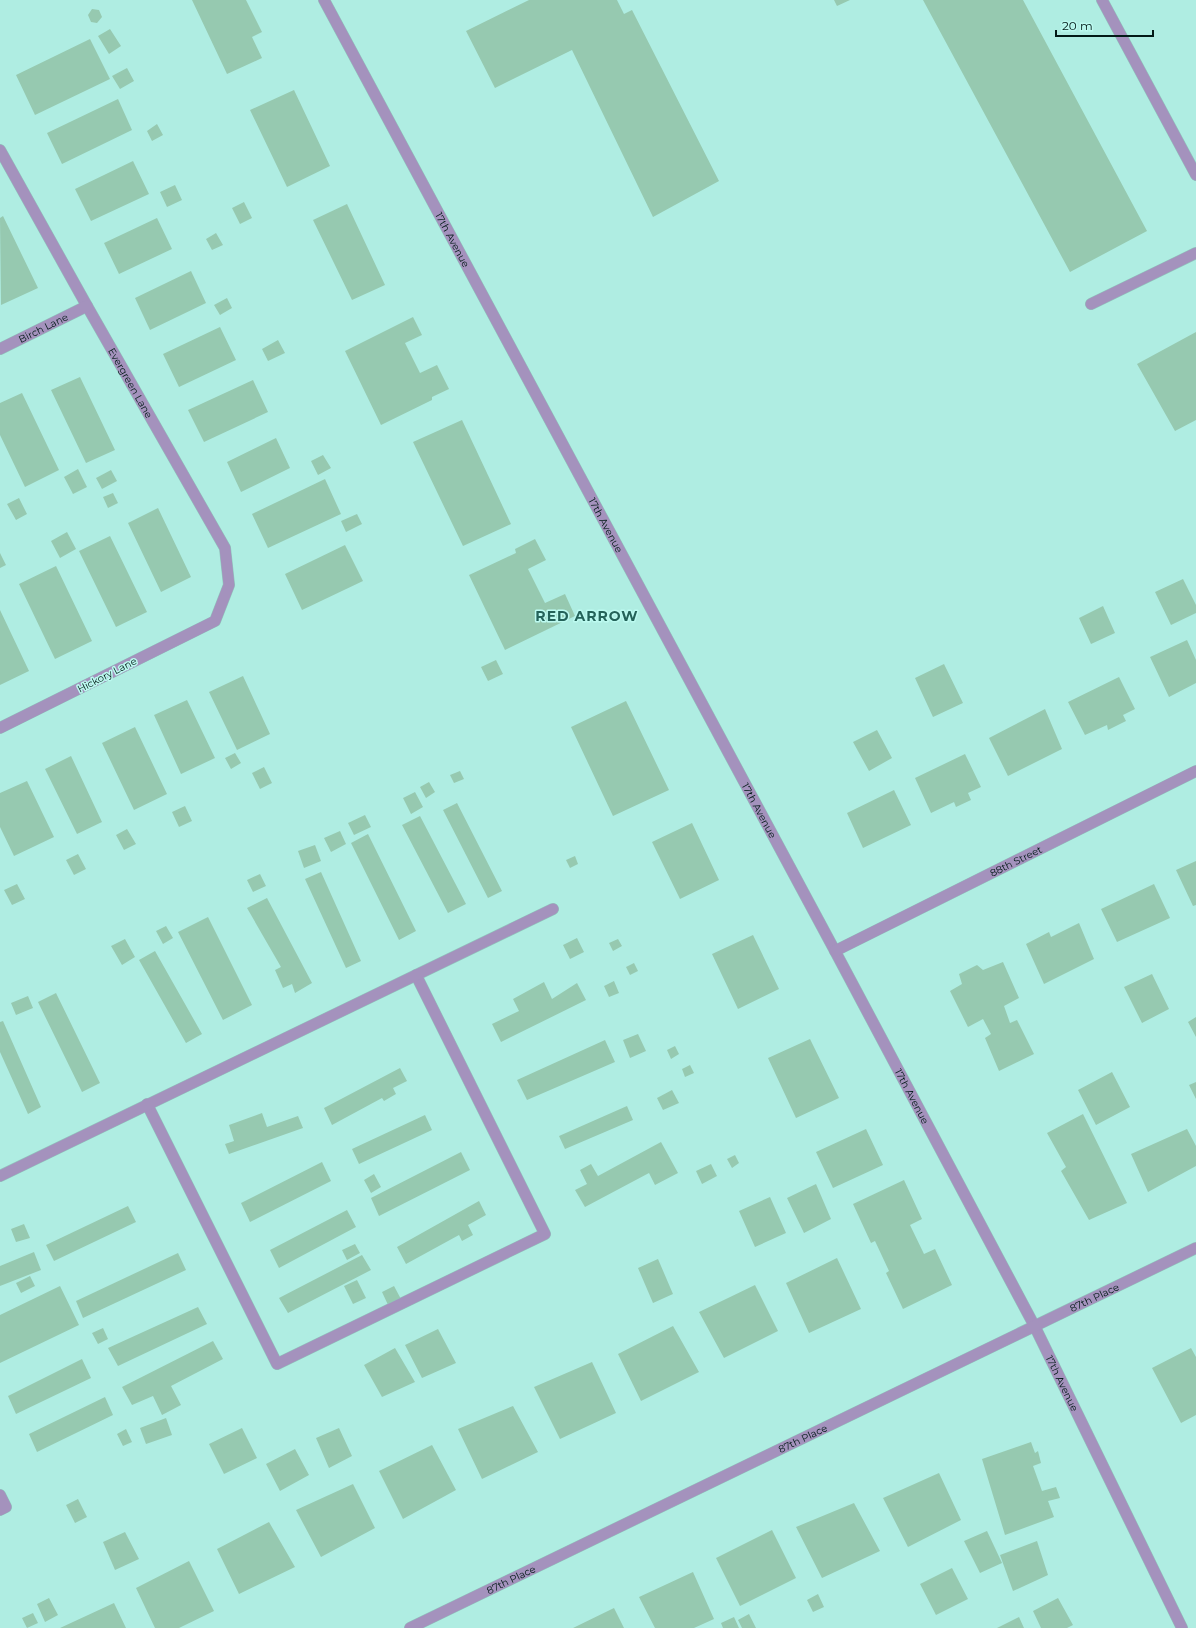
<svg xmlns="http://www.w3.org/2000/svg" width="1196" height="1628" viewBox="0 0 1196 1628" font-family="Montserrat,sans-serif">
	<style>
		.building { fill: #96c9b0 }
		.lines { fill: none; stroke-linecap: round; stroke-linejoin: round }
		.service-casing { stroke: #90c7bd; stroke-width: 12 }
		.minor-casing { stroke: #90c7bd; stroke-width: 12 }
		.service { stroke: #a492bd; stroke-width: 11 }
		.minor { stroke: #a492bd; stroke-width: 11 }
		.labels { text-anchor: middle; dominant-baseline: central; stroke-width: 3; stroke-linejoin: round; paint-order: stroke }
		.street-label { font-size: 10px; fill: #021a17; stroke: #bcfaf0 }
		.district-label { font-size: 14px; font-weight: bold; letter-spacing: 1px; fill: #246259; stroke: #bcfaf0 }
	</style>
	<rect width="100%" height="100%" fill="#afede2"/>
	<path class="building" d="M 192,0 L 246,0 L 262,32 L 252,37 L 262,58 L 227,74 Z
		M 529,0 L 617,0 L 624,14 L 632,10 L 719,181 L 653,217 L 572,50 L 495,88 L 466,31 Z
		M 834,0 L 850,0 L 837,6 Z
		M 923,0 L 1023,0 L 1147,231 L 1070,272 Z
		M 92,9 L 99,10 L 102,17 L 97,23 L 91,22 L 88,15 Z
		M 110,29 L 121,46 L 109,54 L 98,36 Z
		M 90,39 L 110,79 L 35,115 L 16,75 Z
		M 127,68 L 134,81 L 120,89 L 112,76 Z
		M 294,90 L 330,166 L 287,187 L 250,110 Z
		M 118,99 L 132,130 L 62,164 L 47,133 Z
		M 157,124 L 163,135 L 152,141 L 147,131 Z
		M 133,161 L 149,194 L 91,221 L 75,189 Z
		M 175,185 L 182,200 L 167,207 L 160,192 Z
		M 244,202 L 252,218 L 240,224 L 232,208 Z
		M 347,204 L 385,285 L 352,300 L 313,220 Z
		M 3,216 L 38,288 L 1,305 L 0,218 Z
		M 157,218 L 172,249 L 119,274 L 104,243 Z
		M 216,233 L 223,245 L 212,250 L 206,239 Z
		M 191,271 L 206,303 L 150,330 L 135,298 Z
		M 227,298 L 232,308 L 220,315 L 214,305 Z
		M 413,317 L 422,335 L 405,343 L 420,373 L 437,365 L 449,389 L 432,397 L 432,400 L 381,425 L 345,351 Z
		M 220,327 L 236,360 L 179,387 L 163,354 Z
		M 1196,332 L 1196,420 L 1175,431 L 1137,364 Z
		M 278,340 L 285,353 L 268,361 L 262,349 Z
		M 80,377 L 115,450 L 86,463 L 51,390 Z
		M 253,380 L 268,412 L 204,442 L 188,410 Z
		M 22,393 L 59,470 L 25,487 L 0,435 L 0,403 Z
		M 462,420 L 511,524 L 463,546 L 413,442 Z
		M 276,438 L 290,468 L 241,492 L 227,462 Z
		M 323,455 L 331,468 L 318,475 L 311,461 Z
		M 78,469 L 87,487 L 73,494 L 64,477 Z
		M 111,470 L 117,481 L 102,489 L 96,478 Z
		M 325,479 L 341,514 L 268,548 L 252,514 Z
		M 113,493 L 118,503 L 108,508 L 103,497 Z
		M 19,498 L 27,514 L 16,520 L 7,504 Z
		M 158,508 L 191,577 L 161,592 L 128,523 Z
		M 357,514 L 362,524 L 346,532 L 341,521 Z
		M 67,532 L 76,549 L 60,558 L 51,541 Z
		M 110,536 L 147,612 L 116,627 L 79,551 Z
		M 535,539 L 546,560 L 528,569 L 545,603 L 565,594 L 575,616 L 505,650 L 469,575 L 516,553 L 515,549 Z
		M 345,545 L 363,581 L 302,610 L 285,574 Z
		M 0,553 L 6,565 L 0,568 Z
		M 56,566 L 92,641 L 55,659 L 19,584 Z
		M 1183,579 L 1196,605 L 1196,613 L 1171,625 L 1155,592 Z
		M 1103,606 L 1115,633 L 1091,644 L 1079,618 Z
		M 0,610 L 29,671 L 0,685 Z
		M 1187,640 L 1196,660 L 1196,683 L 1169,697 L 1150,657 Z
		M 496,660 L 503,674 L 488,681 L 481,667 Z
		M 944,664 L 963,703 L 933,717 L 915,678 Z
		M 243,676 L 270,734 L 237,750 L 209,692 Z
		M 1119,677 L 1135,709 L 1123,715 L 1126,721 L 1108,730 L 1107,725 L 1085,735 L 1068,702 Z
		M 187,700 L 215,758 L 181,774 L 154,715 Z
		M 626,701 L 669,790 L 613,816 L 571,727 Z
		M 1045,709 L 1062,749 L 1008,776 L 989,738 Z
		M 135,727 L 167,794 L 134,810 L 102,743 Z
		M 877,730 L 892,758 L 869,771 L 853,742 Z
		M 235,753 L 241,763 L 231,769 L 225,758 Z
		M 965,754 L 981,787 L 968,793 L 971,800 L 956,807 L 954,802 L 931,813 L 915,778 Z
		M 71,756 L 102,822 L 77,834 L 45,769 Z
		M 264,767 L 272,783 L 260,789 L 252,773 Z
		M 460,771 L 464,779 L 454,783 L 450,775 Z
		M 27,781 L 54,837 L 14,856 L 0,827 L 0,793 Z
		M 429,782 L 435,792 L 426,798 L 420,787 Z
		M 894,790 L 911,825 L 863,848 L 847,813 Z
		M 415,792 L 423,807 L 411,814 L 403,798 Z
		M 457,803 L 502,891 L 488,898 L 443,810 Z
		M 185,806 L 192,821 L 179,827 L 172,812 Z
		M 365,815 L 371,827 L 354,835 L 348,823 Z
		M 420,816 L 466,904 L 448,913 L 402,825 Z
		M 692,823 L 719,880 L 680,899 L 652,842 Z
		M 127,829 L 136,844 L 124,850 L 116,835 Z
		M 340,831 L 346,844 L 331,852 L 324,838 Z
		M 368,834 L 416,931 L 399,940 L 351,843 Z
		M 315,845 L 321,861 L 304,868 L 298,851 Z
		M 78,854 L 86,869 L 74,875 L 66,860 Z
		M 575,856 L 578,864 L 570,868 L 566,860 Z
		M 1196,861 L 1196,905 L 1193,906 L 1176,870 Z
		M 321,872 L 361,961 L 346,968 L 305,879 Z
		M 260,874 L 266,886 L 253,892 L 247,880 Z
		M 17,884 L 25,899 L 12,905 L 4,890 Z
		M 1154,884 L 1170,918 L 1117,942 L 1101,909 Z
		M 267,898 L 312,983 L 295,993 L 292,984 L 283,988 L 275,970 L 281,967 L 247,908 Z
		M 208,917 L 252,1005 L 223,1020 L 178,932 Z
		M 1079,923 L 1094,959 L 1044,984 L 1026,944 L 1049,932 L 1051,937 Z
		M 166,926 L 173,938 L 163,944 L 156,931 Z
		M 753,935 L 779,989 L 738,1009 L 712,954 Z
		M 577,938 L 584,952 L 570,959 L 563,945 Z
		M 125,939 L 135,957 L 122,965 L 111,946 Z
		M 618,939 L 622,946 L 613,951 L 609,943 Z
		M 155,951 L 202,1034 L 186,1043 L 139,960 Z
		M 1003,962 L 1019,998 L 1004,1006 L 1010,1023 L 1017,1020 L 1034,1054 L 999,1071 L 985,1038 L 991,1034 L 983,1019 L 968,1027 L 950,991 L 962,984 L 959,974 L 977,965 L 983,970 Z
		M 634,963 L 638,971 L 630,975 L 626,967 Z
		M 1152,974 L 1169,1009 L 1142,1023 L 1124,987 Z
		M 614,981 L 619,993 L 609,997 L 604,986 Z
		M 544,982 L 552,999 L 577,983 L 586,1000 L 501,1042 L 492,1024 L 519,1011 L 513,999 Z
		M 56,993 L 100,1083 L 82,1092 L 38,1002 Z
		M 28,996 L 33,1008 L 16,1015 L 11,1003 Z
		M 1196,1017 L 1196,1037 L 1188,1022 Z
		M 3,1021 L 41,1107 L 28,1114 L 0,1052 L 0,1022 Z
		M 638,1034 L 646,1051 L 630,1058 L 623,1040 Z
		M 810,1039 L 839,1098 L 796,1118 L 768,1058 Z
		M 605,1040 L 615,1062 L 527,1100 L 517,1080 Z
		M 675,1046 L 679,1054 L 671,1059 L 667,1050 Z
		M 690,1065 L 694,1073 L 685,1077 L 682,1069 Z
		M 400,1068 L 407,1081 L 393,1088 L 396,1094 L 384,1101 L 382,1098 L 332,1125 L 324,1108 Z
		M 1112,1072 L 1130,1107 L 1096,1125 L 1078,1090 Z
		M 1196,1082 L 1196,1099 L 1189,1085 Z
		M 672,1090 L 679,1103 L 663,1110 L 657,1098 Z
		M 627,1106 L 633,1120 L 565,1149 L 559,1136 Z
		M 262,1113 L 267,1127 L 298,1116 L 303,1128 L 229,1154 L 225,1144 L 234,1141 L 229,1125 Z
		M 1083,1114 L 1127,1203 L 1089,1220 L 1061,1171 L 1066,1167 L 1047,1133 Z
		M 425,1115 L 432,1130 L 359,1164 L 352,1149 Z
		M 866,1129 L 883,1165 L 833,1188 L 816,1152 Z
		M 1187,1129 L 1196,1146 L 1196,1166 L 1148,1192 L 1131,1154 Z
		M 661,1142 L 678,1173 L 655,1185 L 649,1173 L 585,1207 L 575,1190 L 587,1184 L 580,1170 L 591,1164 L 598,1176 Z
		M 461,1152 L 470,1170 L 379,1216 L 371,1198 Z
		M 735,1155 L 739,1163 L 732,1168 L 727,1159 Z
		M 322,1162 L 331,1181 L 250,1222 L 241,1203 Z
		M 711,1164 L 717,1176 L 702,1184 L 696,1171 Z
		M 374,1174 L 381,1187 L 371,1193 L 364,1180 Z
		M 904,1180 L 922,1219 L 910,1225 L 924,1254 L 935,1249 L 952,1285 L 903,1309 L 886,1273 L 889,1271 L 875,1241 L 871,1243 L 853,1204 Z
		M 816,1184 L 831,1219 L 804,1233 L 787,1198 Z
		M 770,1197 L 786,1233 L 755,1247 L 739,1211 Z
		M 479,1201 L 486,1215 L 468,1225 L 473,1235 L 462,1241 L 459,1235 L 406,1264 L 397,1247 Z
		M 128,1206 L 136,1222 L 54,1261 L 46,1245 Z
		M 347,1210 L 356,1227 L 279,1268 L 270,1250 Z
		M 24,1224 L 30,1238 L 16,1242 L 11,1229 Z
		M 355,1244 L 360,1253 L 347,1260 L 342,1250 Z
		M 34,1252 L 41,1270 L 0,1286 L 0,1266 Z
		M 178,1253 L 186,1270 L 83,1318 L 76,1301 Z
		M 362,1255 L 371,1270 L 288,1313 L 279,1298 Z
		M 837,1258 L 861,1309 L 809,1333 L 786,1283 Z
		M 658,1259 L 673,1294 L 653,1303 L 638,1268 Z
		M 30,1276 L 35,1286 L 21,1293 L 16,1283 Z
		M 357,1280 L 366,1298 L 353,1304 L 344,1286 Z
		M 755,1285 L 778,1331 L 724,1358 L 699,1312 Z
		M 60,1286 L 79,1325 L 0,1363 L 0,1315 Z
		M 394,1286 L 402,1301 L 389,1307 L 382,1292 Z
		M 198,1307 L 207,1324 L 118,1366 L 108,1348 Z
		M 673,1326 L 699,1372 L 641,1401 L 618,1354 Z
		M 103,1328 L 108,1339 L 98,1344 L 92,1333 Z
		M 438,1329 L 456,1363 L 422,1378 L 405,1345 Z
		M 213,1341 L 223,1359 L 171,1386 L 181,1405 L 162,1415 L 153,1396 L 132,1405 L 122,1387 Z
		M 395,1348 L 415,1382 L 382,1397 L 364,1365 Z
		M 1191,1348 L 1196,1357 L 1196,1415 L 1181,1423 L 1152,1368 Z
		M 82,1359 L 91,1378 L 16,1414 L 8,1396 Z
		M 592,1362 L 616,1413 L 560,1439 L 534,1387 Z
		M 105,1397 L 113,1415 L 37,1452 L 29,1434 Z
		M 513,1406 L 538,1452 L 482,1479 L 458,1429 Z
		M 166,1418 L 172,1435 L 146,1444 L 140,1428 Z
		M 242,1428 L 257,1458 L 224,1474 L 209,1444 Z
		M 339,1428 L 352,1456 L 329,1468 L 316,1438 Z
		M 126,1429 L 132,1442 L 123,1446 L 117,1434 Z
		M 1031,1442 L 1035,1453 L 1038,1451 L 1041,1463 L 1033,1466 L 1042,1491 L 1056,1487 L 1060,1498 L 1048,1501 L 1054,1517 L 1005,1535 L 982,1459 Z
		M 432,1445 L 456,1490 L 403,1519 L 379,1471 Z
		M 295,1449 L 309,1475 L 280,1491 L 266,1464 Z
		M 939,1473 L 961,1520 L 908,1547 L 883,1498 Z
		M 353,1484 L 375,1528 L 321,1557 L 296,1510 Z
		M 78,1499 L 87,1517 L 75,1523 L 66,1505 Z
		M 854,1503 L 880,1551 L 822,1578 L 796,1527 Z
		M 269,1522 L 295,1567 L 239,1594 L 217,1549 Z
		M 772,1530 L 796,1578 L 740,1606 L 716,1558 Z
		M 987,1531 L 1002,1563 L 980,1573 L 964,1541 Z
		M 125,1532 L 139,1559 L 115,1570 L 103,1542 Z
		M 1037,1541 L 1048,1575 L 1013,1591 L 1000,1555 Z
		M 189,1561 L 214,1611 L 179,1628 L 155,1628 L 136,1588 Z
		M 952,1568 L 968,1599 L 936,1615 L 920,1584 Z
		M 693,1572 L 714,1619 L 694,1628 L 655,1628 L 639,1597 Z
		M 818,1594 L 824,1607 L 813,1612 L 807,1600 Z
		M 49,1598 L 58,1615 L 45,1622 L 37,1604 Z
		M 1058,1598 L 1073,1625 L 1067,1628 L 1041,1628 L 1033,1611 Z
		M 114,1603 L 126,1628 L 60,1628 Z
		M 614,1608 L 624,1628 L 573,1628 Z
		M 33,1613 L 38,1623 L 27,1628 L 22,1618 Z
		M 749,1614 L 756,1628 L 742,1628 L 738,1620 Z
		M 734,1617 L 739,1628 L 723,1628 L 721,1623 Z
		M 1019,1617 L 1024,1628 L 997,1628 Z"/>
	<g class="lines">
		<defs>
			<path id="service" d="M 1102,0 L 1196,175
				M 1091,304 L 1196,253"/>
			<g id="minor">
				<path id="s1" d="M 324,0 L 835,951 L 1035,1327 L 1182,1628"/>
				<path id="s2" d="M 0,150 L 87,306 L 225,548 L 229,585 L 215,621 L 0,728"/>
				<path id="s3" d="M 0,349 L 87,306"/>
				<path id="s4" d="M 835,951 L 1196,771"/>
				<path d="M 147,1104 L 277,1364 L 545,1234 L 416,975"/>
				<path d="M 0,1176 L 553,909"/>
				<path d="M 0,1495 L 6,1507 L 0,1510"/>
				<path id="s5" d="M 410,1628 L 1196,1248"/>
			</g>
		</defs>
		<use href="#service" class="service-casing"/>
		<use href="#minor" class="minor-casing"/>
		<use href="#service" class="service"/>
		<use href="#minor" class="minor"/>
	</g>
	<g class="labels">
		<g class="street-label">
			<text stroke="none"><textPath href="#s1" startOffset="272">17th Avenue</textPath></text>
			<text stroke="none"><textPath href="#s3" startOffset="48">Birch Lane</textPath></text>
			<text stroke="none"><textPath href="#s2" startOffset="267">Evergreen Lane</textPath></text>
			<text stroke="none"><textPath href="#s1" startOffset="596">17th Avenue</textPath></text>
			<text transform="translate(107 675) rotate(-27)">Hickory Lane</text>
			<text stroke="none"><textPath href="#s1" startOffset="920">17th Avenue</textPath></text>
			<text stroke="none"><textPath href="#s4" startOffset="202">88th Street</textPath></text>
			<text stroke="none"><textPath href="#s1" startOffset="1244">17th Avenue</textPath></text>
			<text stroke="none"><textPath href="#s5" startOffset="760">87th Place</textPath></text>
			<text stroke="none"><textPath href="#s1" startOffset="1568">17th Avenue</textPath></text>
			<text stroke="none"><textPath href="#s5" startOffset="436">87th Place</textPath></text>
			<text stroke="none"><textPath href="#s5" startOffset="112">87th Place</textPath></text>
		</g>
		<g class="district-label">
			<text x="587" y="616">RED ARROW</text>
		</g>
	</g>
	<path d="M1056 30v6h97v-6" fill="none" stroke="#021a17" stroke-width="2"/>
	<text x="1062" y="30" font-size="12" fill="#021a17" stroke="#bcfaf0" stroke-width="3" paint-order="stroke">20 m</text>
</svg>
